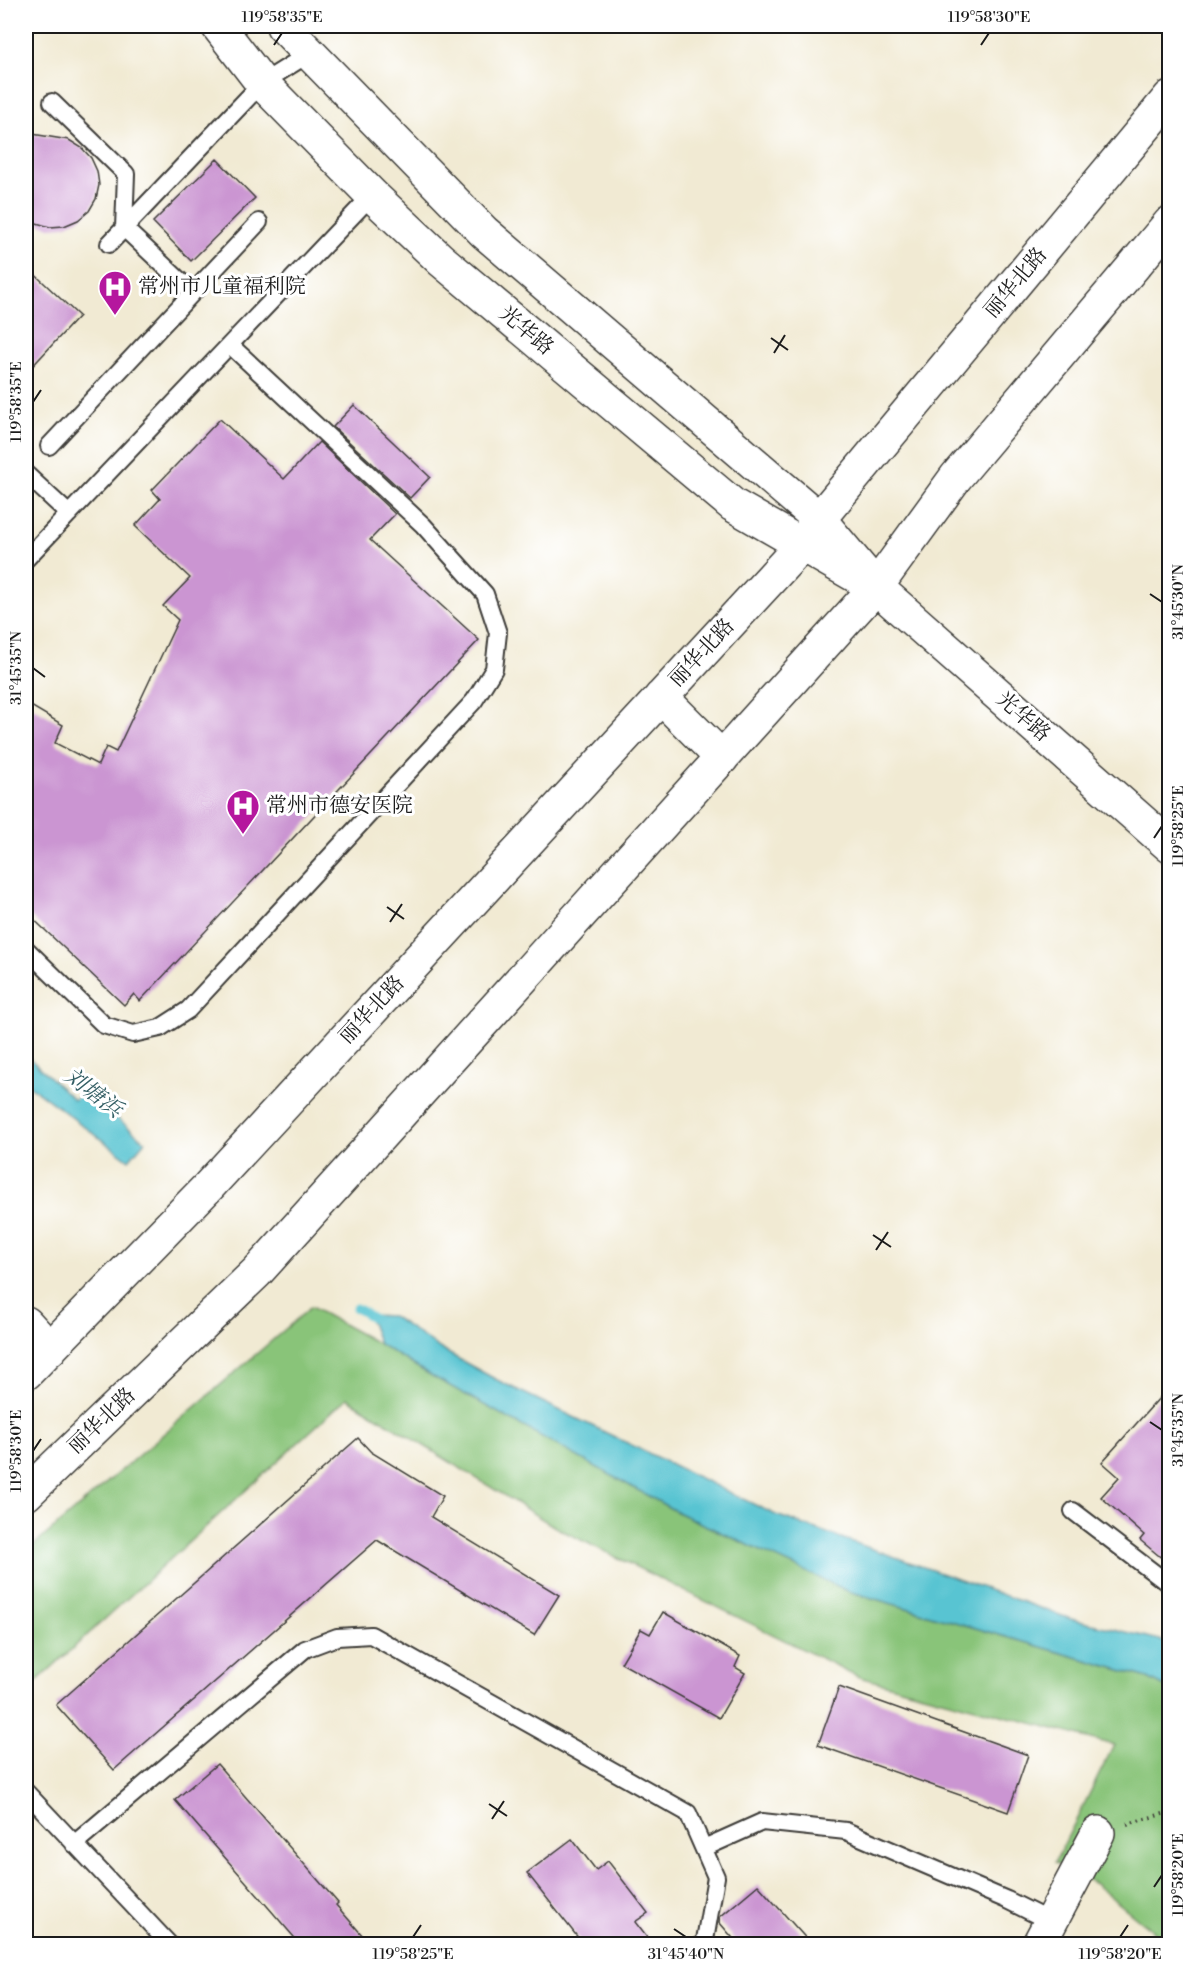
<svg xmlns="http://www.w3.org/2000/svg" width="1195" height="1970" viewBox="0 0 1195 1970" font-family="'Libre Bodoni','Noto Serif SC',serif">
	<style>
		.green { fill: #89c479; stroke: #52704a; stroke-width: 1.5 }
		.water { fill: #59c4d2; stroke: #3a7077; stroke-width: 1.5 }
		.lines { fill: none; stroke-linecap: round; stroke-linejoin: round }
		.stream { stroke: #59c4d2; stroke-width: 9 }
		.building { fill: #cb95d2 }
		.lane-casing { stroke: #3c3b37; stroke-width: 20 }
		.street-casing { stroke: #3c3b37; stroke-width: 36 }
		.secondary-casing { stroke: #3c3b37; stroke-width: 36 }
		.primary-casing { stroke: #3c3b37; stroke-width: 36 }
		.path { stroke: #3c3b37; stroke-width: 4; stroke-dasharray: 1.5 4.5; stroke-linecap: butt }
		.lane { stroke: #fff; stroke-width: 16 }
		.street { stroke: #fff; stroke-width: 33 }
		.secondary { stroke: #fff; stroke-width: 33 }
		.primary { stroke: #fff; stroke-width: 33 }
		.ticks { fill: none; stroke: #1c1c1c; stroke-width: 2 }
		.labels { text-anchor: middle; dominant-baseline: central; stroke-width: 6; stroke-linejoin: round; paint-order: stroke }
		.street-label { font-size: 21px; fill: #1c1c1c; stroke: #fff }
		.poi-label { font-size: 21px; fill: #1c1c1c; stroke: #fff; text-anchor: start }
		.water-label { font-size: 22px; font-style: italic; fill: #345f65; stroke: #fff }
		.neatline { fill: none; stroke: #1c1c1c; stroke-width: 2 }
		.ticks-label { font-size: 15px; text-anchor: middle; fill: #1c1c1c }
	</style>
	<rect width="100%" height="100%" fill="#fff"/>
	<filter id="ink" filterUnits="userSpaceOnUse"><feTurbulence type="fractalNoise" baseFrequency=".0167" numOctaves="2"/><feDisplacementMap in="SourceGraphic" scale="12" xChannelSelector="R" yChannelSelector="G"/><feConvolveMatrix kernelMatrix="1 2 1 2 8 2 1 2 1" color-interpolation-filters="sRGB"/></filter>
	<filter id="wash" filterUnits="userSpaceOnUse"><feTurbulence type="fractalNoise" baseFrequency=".008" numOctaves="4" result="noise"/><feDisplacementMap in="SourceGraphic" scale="24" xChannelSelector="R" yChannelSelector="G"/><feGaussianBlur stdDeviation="1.35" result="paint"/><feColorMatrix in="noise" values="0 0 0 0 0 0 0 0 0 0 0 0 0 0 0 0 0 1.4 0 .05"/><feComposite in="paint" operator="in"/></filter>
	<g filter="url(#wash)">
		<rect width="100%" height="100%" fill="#f1ead3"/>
		<path class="green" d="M 311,1307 L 379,1344 L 432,1376 L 681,1514 L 848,1591 L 1148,1678 L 1169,1689 L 1169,1944 L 1095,1884 L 1055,1862 L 1114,1745 L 859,1677 L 555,1527 L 347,1398 L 26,1691 L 26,1552 Z"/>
		<path class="water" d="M 26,1055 L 74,1100 L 84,1091 L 145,1141 L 129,1160 L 26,1083 Z
			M 368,1315 L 392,1316 L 444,1351 L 495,1379 L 776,1515 L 1071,1619 L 1169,1642 L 1169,1689 L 1148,1678 L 848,1591 L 681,1514 L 432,1376 L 379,1344 Z"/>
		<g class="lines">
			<path class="stream" d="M 356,1308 L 378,1321"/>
		</g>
		<g id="blocks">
			<path class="building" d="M 26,133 L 69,140 L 82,148 L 91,158 L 97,171 L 99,185 L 96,199 L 89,211 L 78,220 L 64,226 L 50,227 L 26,220 Z
				M 217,159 L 255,198 L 191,261 L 153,222 Z
				M 26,266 L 79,316 L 26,373 Z
				M 354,405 L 430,477 L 410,498 L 333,427 Z
				M 220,419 L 284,479 L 319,442 L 395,514 L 370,540 L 479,640 L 140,1001 L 134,994 L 124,1005 L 26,912 L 26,703 L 63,725 L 55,743 L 98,765 L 106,747 L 116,752 L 178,620 L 163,606 L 190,578 L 135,526 L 160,499 L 152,490 Z
				M 1170,1386 L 1170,1565 L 1140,1540 L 1144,1535 L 1101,1497 L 1119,1477 L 1102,1462 Z
				M 358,1438 L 371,1452 L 443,1496 L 431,1517 L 559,1595 L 534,1635 L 377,1540 L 114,1770 L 56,1705 Z
				M 663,1612 L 740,1656 L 735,1667 L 745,1673 L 719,1718 L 621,1663 L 641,1629 L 650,1634 Z
				M 839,1687 L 1028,1755 L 1008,1812 L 818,1745 Z
				M 217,1764 L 338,1903 L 336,1905 L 370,1944 L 300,1944 L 175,1800 Z
				M 572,1839 L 596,1870 L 608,1861 L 648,1913 L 635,1922 L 652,1944 L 583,1944 L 527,1873 Z
				M 758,1885 L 811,1944 L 738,1944 L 719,1922 L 720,1917 Z"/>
		</g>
	</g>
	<g filter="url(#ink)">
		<use href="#blocks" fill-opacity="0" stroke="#3c3b37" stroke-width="1.5"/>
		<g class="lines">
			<defs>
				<path id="lane" d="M 52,102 L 126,174 L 124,228 L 192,292
					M 109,244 L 262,83 L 310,53
					M 49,446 L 259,222
					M 26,474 L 69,514
					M 26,559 L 372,195
					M 26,949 L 104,1025 L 133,1034 L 160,1028 L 188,1010 L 474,701 L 494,669 L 498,633 L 485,594 L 423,525 L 230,345
					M 1073,1511 L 1170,1585
					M 26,1792 L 169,1944
					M 74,1844 L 305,1649 L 337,1637 L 371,1635 L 688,1813 L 716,1877 L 705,1940 L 702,1944
					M 704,1848 L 762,1822 L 846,1831 L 1007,1900 L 1051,1922"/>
				<path id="street" d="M 26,1323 L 50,1349
					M 1039,1944 L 1098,1833"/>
				<path id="secondary" d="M 218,26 L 262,83 L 372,195 L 441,260 L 733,505 L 858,577
					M 283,26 L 484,232 L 819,519 L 876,587 L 1170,846"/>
				<path id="primary" d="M 661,697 L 722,758
					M 26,1373 L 208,1187 L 801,546 L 819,519 L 1170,97
					M 26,1494 L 257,1272 L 876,587 L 956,477 L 1170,223"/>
			</defs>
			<use href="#lane" class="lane-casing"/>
			<use href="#street" class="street-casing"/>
			<use href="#secondary" class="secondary-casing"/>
			<use href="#primary" class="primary-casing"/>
			<path class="path" d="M 1127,1824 L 1170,1812"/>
			<use href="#lane" class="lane"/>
			<use href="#street" class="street"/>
			<use href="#secondary" class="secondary"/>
			<use href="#primary" class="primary"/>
		</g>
	</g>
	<path class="ticks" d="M 274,45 L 282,33M 981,45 L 989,33M 771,338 L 788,350M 774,353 L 785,335M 33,402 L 41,390M 1150,594 L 1162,602M 33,668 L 45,677M 1154,838 L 1162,826M 387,907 L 404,919M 390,922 L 402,904M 873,1235 L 891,1247M 876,1250 L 888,1232M 1150,1422 L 1162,1430M 33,1451 L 41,1439M 489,1804 L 507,1816M 492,1819 L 504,1801M 1154,1887 L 1162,1875M 674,1929 L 686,1937M 413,1937 L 421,1925M 1120,1937 L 1128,1925"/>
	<defs>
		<symbol id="hospital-pin" viewBox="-11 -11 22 30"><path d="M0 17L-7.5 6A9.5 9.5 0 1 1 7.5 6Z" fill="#b5179e" stroke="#fff"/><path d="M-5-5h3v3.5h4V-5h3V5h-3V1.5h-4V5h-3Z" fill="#fff"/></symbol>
	</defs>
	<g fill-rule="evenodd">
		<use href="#hospital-pin" x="96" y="268" width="38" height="52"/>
		<use href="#hospital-pin" x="224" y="787" width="38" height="52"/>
	</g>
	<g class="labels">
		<g class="street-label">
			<text transform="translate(1016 283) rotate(-50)">丽华北路</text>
			<text transform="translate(526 331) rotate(40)">光华路</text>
			<text transform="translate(702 653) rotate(-47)">丽华北路</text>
			<text transform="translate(1023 717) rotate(41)">光华路</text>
			<text transform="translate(372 1010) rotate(-47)">丽华北路</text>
			<text transform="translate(102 1421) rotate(-44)">丽华北路</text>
		</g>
		<g class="poi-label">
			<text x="138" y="287">常州市儿童福利院</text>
			<text x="266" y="806">常州市德安医院</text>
		</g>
		<g class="water-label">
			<text transform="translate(93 1093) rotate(37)">刘塘浜</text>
		</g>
	</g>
	<rect width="1195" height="1970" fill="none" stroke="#fff" stroke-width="66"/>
	<rect x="33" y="33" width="1129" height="1904" class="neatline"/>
	<g class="ticks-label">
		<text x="282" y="22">119°58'35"E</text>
		<text x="989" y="22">119°58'30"E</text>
		<text transform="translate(16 402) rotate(-90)" y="5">119°58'35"E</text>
		<text transform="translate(1178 602) rotate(-90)" y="5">31°45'30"N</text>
		<text transform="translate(16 668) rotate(-90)" y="5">31°45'35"N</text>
		<text transform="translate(1178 826) rotate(-90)" y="5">119°58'25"E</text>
		<text transform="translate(1178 1430) rotate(-90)" y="5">31°45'35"N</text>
		<text transform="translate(16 1451) rotate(-90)" y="5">119°58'30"E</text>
		<text transform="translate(1178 1875) rotate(-90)" y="5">119°58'20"E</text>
		<text x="413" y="1959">119°58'25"E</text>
		<text x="686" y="1959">31°45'40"N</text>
		<text x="1120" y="1959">119°58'20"E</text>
	</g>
</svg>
